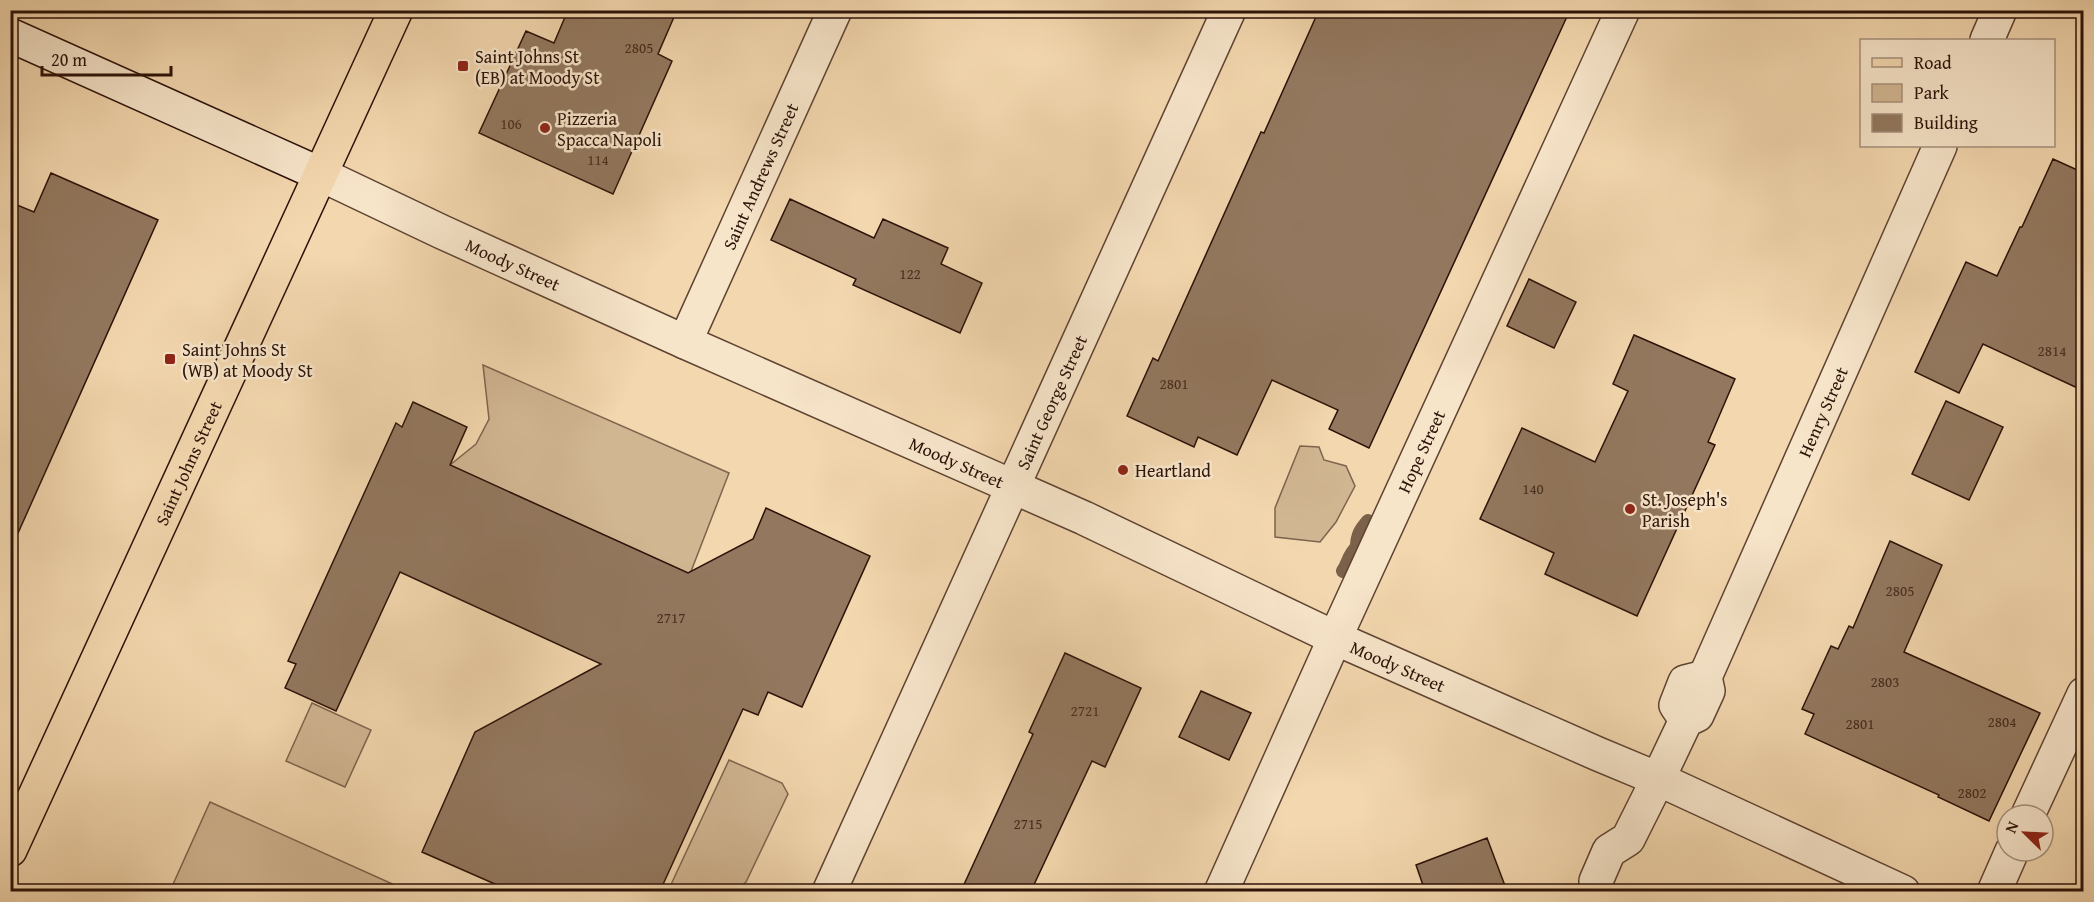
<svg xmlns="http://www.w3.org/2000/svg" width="2094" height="902" viewBox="0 0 2094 902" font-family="'Gentium Book Plus',serif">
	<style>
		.green { fill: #d1b692; stroke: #7e644e; stroke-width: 1.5 }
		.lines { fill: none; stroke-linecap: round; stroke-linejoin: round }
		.stream { stroke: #7b604a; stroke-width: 14 }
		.building { fill: #93785f; stroke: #2c1209; stroke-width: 1.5 }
		.minor-casing { stroke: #5e4332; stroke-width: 36 }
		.tertiary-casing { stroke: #5e4332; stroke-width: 36 }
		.secondary-casing { stroke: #2c1209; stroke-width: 36 }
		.primary-casing { stroke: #2c1209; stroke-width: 36 }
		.minor { stroke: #f7e5ca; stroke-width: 33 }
		.tertiary { stroke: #f7e5ca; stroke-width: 33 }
		.secondary { stroke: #f7e5ca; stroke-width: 33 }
		.primary { stroke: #f3d7ae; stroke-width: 33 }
		.poi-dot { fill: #8f2418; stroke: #f7e5ca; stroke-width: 2 }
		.labels { text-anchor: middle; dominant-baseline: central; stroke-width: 5; stroke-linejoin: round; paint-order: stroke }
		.number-label { font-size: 15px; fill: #462c1e }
		.poi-label { font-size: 18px; fill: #2c1209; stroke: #f7e5ca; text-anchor: start }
		.street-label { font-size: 18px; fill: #2c1209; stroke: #f7e5ca }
	</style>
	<rect width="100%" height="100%" fill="#f3d7ae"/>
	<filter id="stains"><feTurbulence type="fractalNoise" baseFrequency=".00333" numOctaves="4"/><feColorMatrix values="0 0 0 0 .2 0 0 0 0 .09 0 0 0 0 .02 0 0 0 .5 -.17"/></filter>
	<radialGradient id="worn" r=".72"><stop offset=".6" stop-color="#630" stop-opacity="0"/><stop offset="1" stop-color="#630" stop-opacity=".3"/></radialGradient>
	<path class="green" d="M 483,365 L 729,473 L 690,574 L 450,465 L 476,444 L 489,419 Z
		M 1300,446 L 1319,447 L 1324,460 L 1346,466 L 1355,486 L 1336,522 L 1320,542 L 1275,537 L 1275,508 Z
		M 312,703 L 371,730 L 345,787 L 286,761 Z
		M 729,760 L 782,783 L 788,794 L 746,882 L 735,891 L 668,891 Z
		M 210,802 L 408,891 L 170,891 Z"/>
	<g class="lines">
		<path class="stream" d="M 1343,571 C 1349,562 1348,556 1357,547 C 1357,535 1361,529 1368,521"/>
	</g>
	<path class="building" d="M 568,10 L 677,10 L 658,54 L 672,61 L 613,194 L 479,133 L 526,31 L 554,43 Z
		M 1319,10 L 1570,10 L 1369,448 L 1329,429 L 1338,410 L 1272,380 L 1237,455 L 1198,437 L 1194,447 L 1127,416 L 1153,358 L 1158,361 L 1261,132 L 1264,133 Z
		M 2053,159 L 2084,173 L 2084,391 L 1983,344 L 1959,393 L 1915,372 L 1966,262 L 1997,276 L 2020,227 L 2022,227 Z
		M 51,173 L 158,220 L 10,551 L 10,202 L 34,212 Z
		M 790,199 L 874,238 L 883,219 L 948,248 L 941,264 L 982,283 L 960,333 L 853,285 L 856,279 L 771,240 Z
		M 1529,279 L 1576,302 L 1554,348 L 1507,326 Z
		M 1634,335 L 1735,379 L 1708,442 L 1715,445 L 1637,616 L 1545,574 L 1554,553 L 1480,519 L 1522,428 L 1595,462 L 1628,391 L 1613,384 Z
		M 1946,401 L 2003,427 L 1969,500 L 1912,474 Z
		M 413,402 L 467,427 L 450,465 L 688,573 L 753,539 L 766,508 L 870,556 L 802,707 L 768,692 L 758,715 L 743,709 L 660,891 L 511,891 L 422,852 L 475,732 L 601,664 L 400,572 L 336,711 L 285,688 L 296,664 L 288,661 L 396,423 L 402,427 Z
		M 1890,541 L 1942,565 L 1904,652 L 2040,713 L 1989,821 L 1938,797 L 1939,795 L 1805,734 L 1814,714 L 1802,709 L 1831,646 L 1838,649 L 1849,626 L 1853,628 Z
		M 1065,653 L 1141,688 L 1105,767 L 1092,761 L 1031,891 L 961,891 L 1033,734 L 1029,732 Z
		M 1201,691 L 1251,713 L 1229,760 L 1179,737 Z
		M 1487,838 L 1507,891 L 1425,891 L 1416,865 Z"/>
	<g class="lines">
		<defs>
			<g id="minor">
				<path d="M 1987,40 L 2000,10"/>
				<path id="s1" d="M 685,342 L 835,10"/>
				<path d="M 1686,720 L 1676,705 L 1685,682 L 1705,677"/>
				<path d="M 2028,815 L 2084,694"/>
				<path id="s2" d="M 829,892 L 1229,10"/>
				<path id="s3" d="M 1221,892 L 1335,638 L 1623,10"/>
				<path id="s4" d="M 1903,892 L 1658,779 L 1686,720 L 1697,715 L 1708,691 L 1705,677 L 1940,146"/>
				<path d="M 1994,892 L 2012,851"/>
			</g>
			<g id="tertiary">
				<path id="s5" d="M 320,174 L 442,232 L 685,342 L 1084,518 L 1335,638 L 1598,754 L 1658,779 L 1628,839 L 1609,851 L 1596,881 L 1598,892"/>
			</g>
			<path id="secondary" d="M 10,35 L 320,174"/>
			<g id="primary">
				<path id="s6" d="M 10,850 L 396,10"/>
			</g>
		</defs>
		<use href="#minor" class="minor-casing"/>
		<use href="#tertiary" class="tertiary-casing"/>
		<use href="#secondary" class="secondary-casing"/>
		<use href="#primary" class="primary-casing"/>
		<use href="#minor" class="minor"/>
		<use href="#tertiary" class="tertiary"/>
		<use href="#secondary" class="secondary"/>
		<use href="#primary" class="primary"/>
	</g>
	<g class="poi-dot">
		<rect x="457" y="60" width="12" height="12" rx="3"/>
		<circle cx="545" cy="128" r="6"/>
		<rect x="164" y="353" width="12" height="12" rx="3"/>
		<circle cx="1123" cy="470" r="6"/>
		<circle cx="1630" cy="509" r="6"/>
	</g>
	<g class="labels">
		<g class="number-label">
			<text x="639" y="47">2805</text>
			<text x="511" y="123">106</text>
			<text x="598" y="159">114</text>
			<text x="910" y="273">122</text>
			<text x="2052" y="350">2814</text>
			<text x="1174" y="383">2801</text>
			<text x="1533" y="488">140</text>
			<text x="1900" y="590">2805</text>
			<text x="671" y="617">2717</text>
			<text x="1885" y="681">2803</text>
			<text x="1085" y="710">2721</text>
			<text x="2002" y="721">2804</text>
			<text x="1860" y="723">2801</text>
			<text x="1972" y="792">2802</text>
			<text x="1028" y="823">2715</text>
		</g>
		<g class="poi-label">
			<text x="475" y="56">Saint Johns St<tspan x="475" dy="21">(EB) at Moody St</tspan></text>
			<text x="557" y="118">Pizzeria<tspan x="557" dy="21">Spacca Napoli</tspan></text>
			<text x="182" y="349">Saint Johns St<tspan x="182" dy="21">(WB) at Moody St</tspan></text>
			<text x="1135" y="470">Heartland</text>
			<text x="1642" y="499">St. Joseph's<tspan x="1642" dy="21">Parish</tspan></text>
		</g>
		<g class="street-label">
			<text stroke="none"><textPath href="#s1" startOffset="182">Saint Andrews Street</textPath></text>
			<text stroke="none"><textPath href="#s5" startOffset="213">Moody Street</textPath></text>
			<text stroke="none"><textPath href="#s2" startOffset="538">Saint George Street</textPath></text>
			<text stroke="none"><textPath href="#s4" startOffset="678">Henry Street</textPath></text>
			<text stroke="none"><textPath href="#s3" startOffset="484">Hope Street</textPath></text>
			<text stroke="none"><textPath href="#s6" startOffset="426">Saint Johns Street</textPath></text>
			<text stroke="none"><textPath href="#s5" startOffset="699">Moody Street</textPath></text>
			<text stroke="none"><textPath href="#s5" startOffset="1185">Moody Street</textPath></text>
		</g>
	</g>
	<rect width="2094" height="902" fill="none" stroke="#f3d7ae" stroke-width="36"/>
	<rect x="12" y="12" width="2070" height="878" fill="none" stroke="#2c1209" stroke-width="3"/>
	<rect x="18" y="18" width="2058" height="866" fill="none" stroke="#2c1209" stroke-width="1.5"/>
	<rect x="1860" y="39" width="195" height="108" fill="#f7e5ca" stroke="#a6917d" stroke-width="1.5"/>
	<rect x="1872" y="58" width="30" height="9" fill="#f3d7ae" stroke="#a6917d" stroke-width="1.5"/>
	<text x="1914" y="69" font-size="18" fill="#2c1209">Road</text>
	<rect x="1872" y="84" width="30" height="18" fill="#d1b692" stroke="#a6917d" stroke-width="1.5"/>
	<text x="1914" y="99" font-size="18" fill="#2c1209">Park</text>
	<rect x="1872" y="114" width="30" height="18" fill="#93785f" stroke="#a6917d" stroke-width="1.5"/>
	<text x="1914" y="129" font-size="18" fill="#2c1209">Building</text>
	<g transform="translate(2025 833) rotate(294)"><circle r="28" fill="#f7e5ca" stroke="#a6917d" stroke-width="1.5"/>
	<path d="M0-4.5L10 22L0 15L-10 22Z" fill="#8f2418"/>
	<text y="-9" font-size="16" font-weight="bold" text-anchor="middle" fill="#2c1209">N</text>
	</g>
	<path d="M42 66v9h129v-9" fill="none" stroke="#2c1209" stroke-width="3"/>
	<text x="51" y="66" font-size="18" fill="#2c1209" stroke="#f7e5ca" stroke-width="4.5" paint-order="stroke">20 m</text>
	<rect width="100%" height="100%" filter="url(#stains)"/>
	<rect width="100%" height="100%" fill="url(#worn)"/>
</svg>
